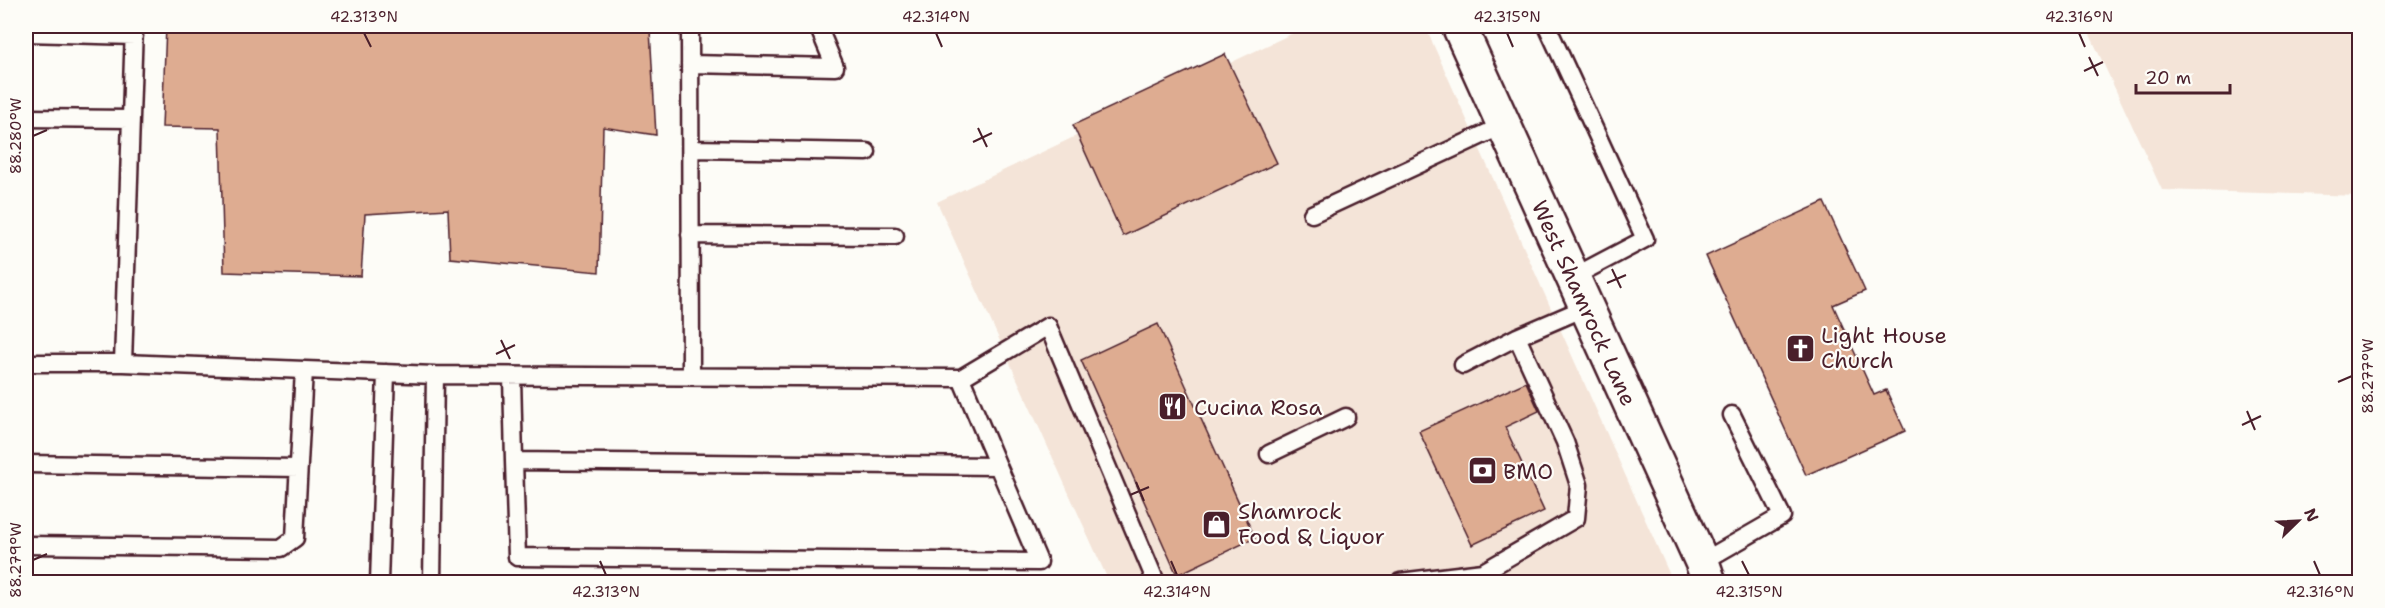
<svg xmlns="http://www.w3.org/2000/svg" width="2385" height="608" viewBox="0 0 2385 608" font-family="'Shantell Sans',sans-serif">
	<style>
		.built { fill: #f4e4d8 }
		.building { fill: #deac91; stroke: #4a1f2b; stroke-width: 1.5 }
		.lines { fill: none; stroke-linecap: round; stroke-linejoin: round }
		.service-casing { stroke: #4a1f2b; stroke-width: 21 }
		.minor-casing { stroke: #4a1f2b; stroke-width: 38 }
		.service { stroke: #fdfcf7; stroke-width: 16 }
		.minor { stroke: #fdfcf7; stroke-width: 33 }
		.ticks { fill: none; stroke: #4a1f2b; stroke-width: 2 }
		.labels { text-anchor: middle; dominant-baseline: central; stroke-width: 4.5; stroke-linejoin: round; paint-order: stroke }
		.street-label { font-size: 22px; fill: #4a1f2b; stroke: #fdfcf7 }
		.poi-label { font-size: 22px; fill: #4a1f2b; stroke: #fdfcf7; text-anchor: start }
		.neatline { fill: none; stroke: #4a1f2b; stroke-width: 2 }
		.ticks-label { font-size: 15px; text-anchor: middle; fill: #4a1f2b }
	</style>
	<rect width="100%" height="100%" fill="#fdfcf7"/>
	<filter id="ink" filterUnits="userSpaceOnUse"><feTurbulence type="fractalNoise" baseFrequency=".0167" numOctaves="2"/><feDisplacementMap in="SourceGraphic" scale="12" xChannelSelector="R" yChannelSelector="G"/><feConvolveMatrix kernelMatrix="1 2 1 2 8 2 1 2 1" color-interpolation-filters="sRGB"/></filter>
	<g filter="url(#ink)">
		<path class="built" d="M 1308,26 L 1425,26 L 1673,582 L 1109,582 L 937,202 Z
			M 2086,26 L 2359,26 L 2359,196 L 2162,190 Z"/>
		<path class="building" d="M 166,26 L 452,26 L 650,30 L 656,135 L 603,127 L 599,272 L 450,258 L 448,209 L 365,214 L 361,276 L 224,272 L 220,128 L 162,127 Z
			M 1225,54 L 1277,163 L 1123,236 L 1073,125 Z
			M 1824,202 L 1865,291 L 1833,305 L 1874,395 L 1886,390 L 1905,431 L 1806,475 L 1706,256 Z
			M 1158,324 L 1255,538 L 1177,575 L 1081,360 Z
			M 1526,382 L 1539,411 L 1505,427 L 1544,511 L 1472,545 L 1419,431 Z"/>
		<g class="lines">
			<defs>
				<path id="service" d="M 134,26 L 123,363 L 435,375 L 961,378 L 1048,326 L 1156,582
					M 690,26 L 691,376
					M 1547,26 L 1645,239 L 1573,277
					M 26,33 L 134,36
					M 690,64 L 835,67 L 818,26
					M 26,118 L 131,119
					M 691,149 L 867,152
					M 1312,214 L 1504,125
					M 690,235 L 895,236
					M 26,363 L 123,363
					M 1463,365 L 1517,337 L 1587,307
					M 512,376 L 514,461 L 998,466 L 961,378
					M 1269,454 L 1346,417
					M 514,461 L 517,557 L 1039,562 L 998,466
					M 26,464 L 299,468
					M 26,545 L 281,548 L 295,538 L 304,370
					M 1702,562 L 1782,516 L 1732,415
					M 379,582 L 386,373
					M 432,582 L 435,375
					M 1400,582 L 1483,572 L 1576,518 L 1579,485 L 1565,442 L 1517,337"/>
				<g id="minor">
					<path id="s1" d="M 1459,26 L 1702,562 L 1709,582"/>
				</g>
			</defs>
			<use href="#service" class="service-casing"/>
			<use href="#minor" class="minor-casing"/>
			<use href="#service" class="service"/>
			<use href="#minor" class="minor"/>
		</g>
	</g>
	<path class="ticks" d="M 364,33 L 371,47M 936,33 L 942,47M 1507,33 L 1513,47M 2079,33 L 2085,47M 2089,57 L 2098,76M 2084,71 L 2103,62M 978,128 L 987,147M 33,136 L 47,130M 973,142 L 992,133M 1612,269 L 1621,288M 1607,283 L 1626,275M 501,340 L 510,359M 496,354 L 515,345M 2338,382 L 2352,376M 2247,411 L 2255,430M 2242,425 L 2261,416M 1136,482 L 1144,501M 1130,495 L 1149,487M 33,560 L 47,554M 600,561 L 606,575M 1171,561 L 1177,575M 1742,561 L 1749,575M 2314,561 L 2320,575"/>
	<defs>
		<symbol id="church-square" viewBox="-11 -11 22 22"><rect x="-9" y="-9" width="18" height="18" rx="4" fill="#4a1f2b" stroke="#fdfcf7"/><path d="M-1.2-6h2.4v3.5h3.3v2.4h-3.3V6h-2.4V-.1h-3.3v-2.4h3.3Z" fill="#fff"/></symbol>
		<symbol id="restaurant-square" viewBox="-11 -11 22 22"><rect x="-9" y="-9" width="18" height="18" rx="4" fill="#4a1f2b" stroke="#fdfcf7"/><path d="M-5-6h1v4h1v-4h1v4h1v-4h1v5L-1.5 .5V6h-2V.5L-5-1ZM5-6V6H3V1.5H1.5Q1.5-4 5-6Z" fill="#fff"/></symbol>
		<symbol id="bank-square" viewBox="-11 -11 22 22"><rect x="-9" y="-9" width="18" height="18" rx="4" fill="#4a1f2b" stroke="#fdfcf7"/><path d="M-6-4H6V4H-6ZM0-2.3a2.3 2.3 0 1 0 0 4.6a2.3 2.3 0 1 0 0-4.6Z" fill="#fff"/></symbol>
		<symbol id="shop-square" viewBox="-11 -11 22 22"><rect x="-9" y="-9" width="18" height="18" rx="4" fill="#4a1f2b" stroke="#fdfcf7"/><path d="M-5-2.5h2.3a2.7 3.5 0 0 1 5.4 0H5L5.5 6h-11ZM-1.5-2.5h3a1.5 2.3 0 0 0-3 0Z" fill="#fff"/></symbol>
	</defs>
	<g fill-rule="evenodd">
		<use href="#church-square" x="1784" y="332" width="33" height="33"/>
		<use href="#restaurant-square" x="1156" y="390" width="33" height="33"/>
		<use href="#bank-square" x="1466" y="454" width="33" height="33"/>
		<use href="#shop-square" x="1200" y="508" width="33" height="33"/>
	</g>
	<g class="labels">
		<g class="street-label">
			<text stroke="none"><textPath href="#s1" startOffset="304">West Shamrock Lane</textPath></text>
		</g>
		<g class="poi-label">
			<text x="1821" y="335">Light House<tspan x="1821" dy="25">Church</tspan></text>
			<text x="1194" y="407">Cucina Rosa</text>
			<text x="1503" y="471">BMO</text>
			<text x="1238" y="511">Shamrock<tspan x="1238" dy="25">Food &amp; Liquor</tspan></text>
		</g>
	</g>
	<rect width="2385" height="608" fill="none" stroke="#fdfcf7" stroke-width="66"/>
	<g transform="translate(2298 521) rotate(66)" stroke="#fdfcf7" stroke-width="4.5" paint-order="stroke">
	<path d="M0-4.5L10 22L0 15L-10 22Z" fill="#4a1f2b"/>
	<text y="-9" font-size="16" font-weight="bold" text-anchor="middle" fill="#4a1f2b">N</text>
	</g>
	<path d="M2136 84v9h94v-9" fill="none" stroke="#4a1f2b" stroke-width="3"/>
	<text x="2145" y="84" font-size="18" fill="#4a1f2b" stroke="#fdfcf7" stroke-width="4.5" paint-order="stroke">20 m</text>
	<rect x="33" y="33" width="2319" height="542" class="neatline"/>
	<g class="ticks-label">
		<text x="364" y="22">42.313°N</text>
		<text x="936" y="22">42.314°N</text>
		<text x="1507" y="22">42.315°N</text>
		<text x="2079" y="22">42.316°N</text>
		<text transform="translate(16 136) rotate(-90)" y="5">88.280°W</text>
		<text transform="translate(2368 376) rotate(-90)" y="5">88.277°W</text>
		<text transform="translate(16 560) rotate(-90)" y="5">88.279°W</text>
		<text x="606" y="597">42.313°N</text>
		<text x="1177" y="597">42.314°N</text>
		<text x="1749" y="597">42.315°N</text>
		<text x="2320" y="597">42.316°N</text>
	</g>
</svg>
